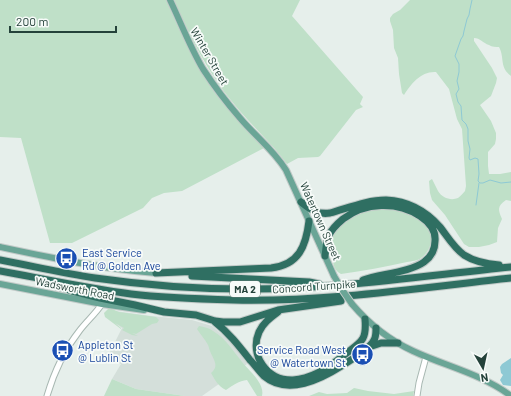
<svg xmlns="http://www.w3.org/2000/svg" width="511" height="396" viewBox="0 0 511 396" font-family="Barlow,sans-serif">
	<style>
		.built { fill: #d4dfda }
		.green { fill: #bfe0c8 }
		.water { fill: #8ec9d4 }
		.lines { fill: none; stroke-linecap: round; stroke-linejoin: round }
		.stream { stroke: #8ec9d4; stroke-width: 1 }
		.minor-casing { stroke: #a8b8b2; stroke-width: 7 }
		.major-casing { stroke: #c2cac8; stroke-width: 8 }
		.highway-casing { stroke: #c2cac8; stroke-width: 9 }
		.minor { stroke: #fff; stroke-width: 5 }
		.major { stroke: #6aa596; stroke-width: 6 }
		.highway { stroke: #2f6f62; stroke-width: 7 }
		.major-bridge-casing { stroke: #c2cac8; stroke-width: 8; stroke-linecap: butt }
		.major-bridge { stroke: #6aa596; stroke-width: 6 }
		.labels { text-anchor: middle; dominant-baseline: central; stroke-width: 3.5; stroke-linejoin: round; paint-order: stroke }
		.shield { fill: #f7fbf9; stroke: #637a73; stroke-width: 1 }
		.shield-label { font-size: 10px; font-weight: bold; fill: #24423a }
		.street-label { font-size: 11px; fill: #24423a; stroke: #f7fbf9 }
		.transit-label { font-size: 11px; fill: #164399; stroke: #f7fbf9; text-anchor: start }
	</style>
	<rect width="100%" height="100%" fill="#e6efeb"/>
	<path class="built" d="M 115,311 L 151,316 L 192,320 L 212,326 L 232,343 L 247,364 L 202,396 L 185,396 L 136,389 L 112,379 L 121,364 L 107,358 L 122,328 L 109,319 Z"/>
	<path class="green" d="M 0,0 L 166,0 C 180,31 194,62 213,90 C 228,111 246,129 264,148 L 182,191 L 164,193 L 152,198 L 143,208 L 72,243 L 50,243 L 21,138 L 0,137 Z
		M 174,0 L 300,0 L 292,16 L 363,97 L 360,104 L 363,107 L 356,110 L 320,156 L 318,157 L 298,158 L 287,164 C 271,142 251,125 234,104 C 207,72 191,38 174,0 Z
		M 410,0 L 511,0 L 511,76 C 499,67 505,58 499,47 C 496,47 492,47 489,45 C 483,43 480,38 474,38 L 474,41 L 492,68 L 497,78 L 496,83 L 491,96 L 480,105 L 491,121 L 496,133 L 496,139 L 495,144 L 488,152 L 488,166 L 489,174 L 500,174 L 511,172 L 511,201 L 506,200 C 497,206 498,210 502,219 L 498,228 L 497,242 L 489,245 L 479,247 L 469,247 L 464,244 L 445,215 L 432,200 L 430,193 L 429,181 L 432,179 C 434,183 436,187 438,191 C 442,198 451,201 458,198 C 461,196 463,193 465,191 L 466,186 L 462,129 L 457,119 L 449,89 L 436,72 C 421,71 411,84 404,95 L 402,93 L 399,74 L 398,58 L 394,48 L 393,30 L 390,21 L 390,18 L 393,14 L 400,10 Z
		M 373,208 C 382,208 392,207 401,210 C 416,214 434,226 431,243 C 429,249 427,254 421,258 C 418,261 411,261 407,262 C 385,267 363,271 341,274 C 334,270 334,266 332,258 C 325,237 341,223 358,213 C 363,211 368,210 373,208 Z
		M 108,309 L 112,309 L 119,312 L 156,317 L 159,320 L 157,323 L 152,324 L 136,334 L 132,333 L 138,336 L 132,335 L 122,330 L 124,328 L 115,323 L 121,328 L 121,329 L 105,317 L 104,313 Z
		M 199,326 C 204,327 209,328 213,331 C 226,339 230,347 239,358 C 245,367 255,374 260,384 C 262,388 263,392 262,396 L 257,396 L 247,380 C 239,381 233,385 226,390 C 218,386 215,380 211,373 C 220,366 213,359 210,351 C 209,349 209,347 208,345 C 205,339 200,334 197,329 Z
		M 112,379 L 136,389 L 185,396 L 104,396 Z
		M 354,388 L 368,391 L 394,394 L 414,391 L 413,396 L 309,396 L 319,392 L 327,394 L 347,393 Z"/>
	<path class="water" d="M 511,358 L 511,386 L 503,385 L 500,380 L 503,375 L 501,373 L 500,367 L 502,364 Z"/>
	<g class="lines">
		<path class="stream" d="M 472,0 L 470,9 L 469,15 L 467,19 L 464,31 L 463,36 L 461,39 L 455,56 L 459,64 L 459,72 L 457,81 L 459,89 L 456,94 L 458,102 L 461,106 L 462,120 L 466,124 L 468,129 L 468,141 L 470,149 L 469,158 L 470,160 L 475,158 L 478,159 L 479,174 L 478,181 L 480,183 L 483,183 L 490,180 L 501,183 L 511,182
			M 476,205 L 479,183"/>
		<defs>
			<path id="minor" d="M 47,396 C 54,372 65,349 80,330 C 87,321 96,313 102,304
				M 417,396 L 419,383 L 426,357"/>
			<path id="major" d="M 170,0 C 181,23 190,47 203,69 C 214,86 227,103 240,118 C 255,136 273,149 286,170 L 334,276
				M 0,247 C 52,258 103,269 156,273
				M 0,284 L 102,304 L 144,310
				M 352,304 C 369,324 389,340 413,351 C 445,366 482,374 511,396"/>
			<path id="highway" d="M 301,202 C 310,209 317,215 330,213 C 348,208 367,200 386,200 C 407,201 426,211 440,227 C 447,236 454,248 464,255 C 475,262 486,264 499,265
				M 325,256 C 326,249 326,242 329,235 C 332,229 337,224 343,219 C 365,202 397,201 420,216 C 429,222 436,230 435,241 C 435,250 431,257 424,262 C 410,272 381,274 363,280
				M 0,260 C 32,266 63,273 95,278 C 144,285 194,289 243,289 C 333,290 422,276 511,267
				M 0,271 C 44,279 87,288 131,294 C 165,298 199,299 234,300 C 326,302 419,288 511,278
				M 156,273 L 271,268 C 299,265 306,246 309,221
				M 192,276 L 309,282 L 319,284
				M 49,284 L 72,291 L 100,298 L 135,305 L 164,312 L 196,315 L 215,321 L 223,322 L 240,322 L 278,310 L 341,301
				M 278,312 C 270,318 263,323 259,332 C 249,355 267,381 293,380 C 312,379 330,367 344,355 C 361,342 367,341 365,319
				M 215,322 C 229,333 239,346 250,360 C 255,365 259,371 264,376 C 288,396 321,379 343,365 C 352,359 369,350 374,340 C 376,337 376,332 376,328
				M 369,347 L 381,343 L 398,343"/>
		</defs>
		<use href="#minor" class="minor-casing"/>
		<use href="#major" class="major-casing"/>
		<use href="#highway" class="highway-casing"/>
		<use href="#minor" class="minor"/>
		<use href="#major" class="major"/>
		<use href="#highway" class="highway"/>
		<defs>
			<path id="major-bridge" d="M 334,276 L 343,291 L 352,304"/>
		</defs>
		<use href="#major-bridge" class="major-bridge-casing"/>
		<use href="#major-bridge" class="major-bridge"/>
	</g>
	<defs>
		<symbol id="bus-disc" viewBox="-11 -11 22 22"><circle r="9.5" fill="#1a4fb4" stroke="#f7fbf9"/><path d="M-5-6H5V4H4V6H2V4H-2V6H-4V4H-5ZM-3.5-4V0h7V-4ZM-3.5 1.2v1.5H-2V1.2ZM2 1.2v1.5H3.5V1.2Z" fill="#fff"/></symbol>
	</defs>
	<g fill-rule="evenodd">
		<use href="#bus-disc" x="54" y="246" width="25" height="25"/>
		<use href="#bus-disc" x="50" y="338" width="25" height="25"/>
		<use href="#bus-disc" x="350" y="342" width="25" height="25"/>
	</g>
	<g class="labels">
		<rect class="shield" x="230" y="281" width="30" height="16" rx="3"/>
		<g class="shield-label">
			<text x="245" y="289">MA 2</text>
		</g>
		<g class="street-label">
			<text transform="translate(210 56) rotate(60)">Winter Street</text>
			<text transform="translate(321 221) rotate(66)">Watertown Street</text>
			<text transform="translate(314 286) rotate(-4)">Concord Turnpike</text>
			<text transform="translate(75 288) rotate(11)">Wadsworth Road</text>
		</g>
		<g class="transit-label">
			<text x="82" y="252">East Service<tspan x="82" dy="13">Rd @ Golden Ave</tspan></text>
			<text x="78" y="344">Appleton St<tspan x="78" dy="13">@ Lublin St</tspan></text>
			<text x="346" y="349" text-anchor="end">Service Road West<tspan x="346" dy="13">@ Watertown St</tspan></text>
		</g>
	</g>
	<g transform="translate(483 368) rotate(171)" stroke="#f7fbf9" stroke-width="3" paint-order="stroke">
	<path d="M0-3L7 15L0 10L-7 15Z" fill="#24423a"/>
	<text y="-6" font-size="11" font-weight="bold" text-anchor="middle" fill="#24423a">N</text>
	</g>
	<path d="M10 26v6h106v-6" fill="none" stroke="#24423a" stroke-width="2"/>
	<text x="16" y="26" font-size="12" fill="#24423a" stroke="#f7fbf9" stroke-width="3" paint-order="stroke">200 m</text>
</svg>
